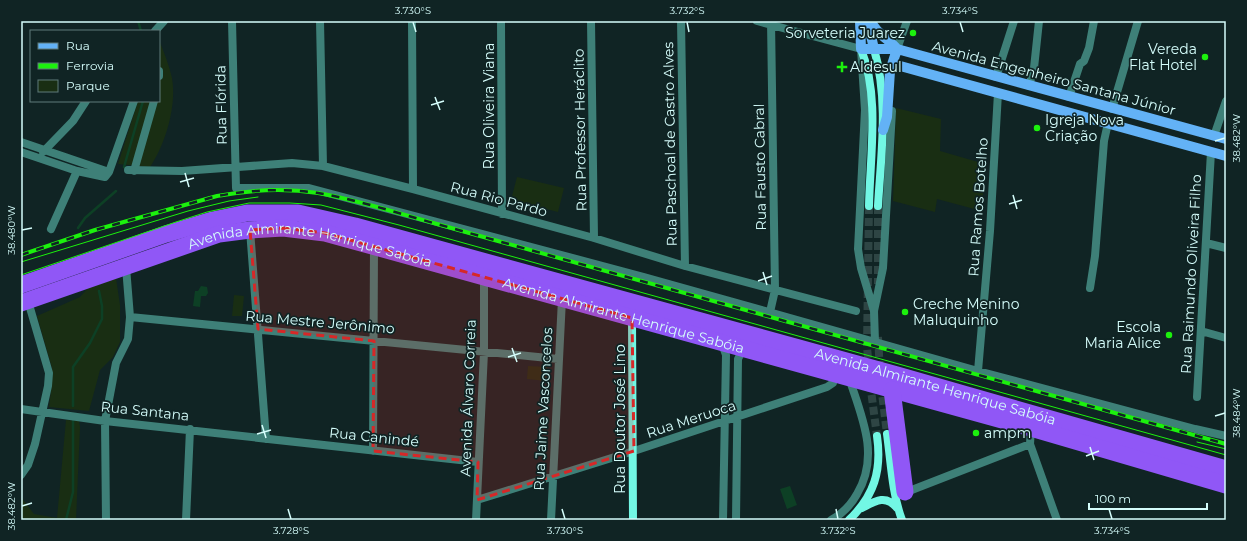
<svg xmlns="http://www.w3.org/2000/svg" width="1247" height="541" viewBox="0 0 1247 541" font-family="Montserrat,sans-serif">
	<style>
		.green { fill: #192e13 }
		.water { fill: #0d4025 }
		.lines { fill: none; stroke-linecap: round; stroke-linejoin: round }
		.stream { stroke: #0d4025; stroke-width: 2.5 }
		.secondary-tunnel { stroke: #2e4544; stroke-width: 8; stroke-dasharray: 8 4; stroke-linecap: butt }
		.street { stroke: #3e8078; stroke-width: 8 }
		.secondary { stroke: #72f7e4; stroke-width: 8 }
		.primary { stroke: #63b2f6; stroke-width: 10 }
		.highway { stroke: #9057f6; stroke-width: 17 }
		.tram { stroke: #1cf10d; stroke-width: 1 }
		.rail-casing { stroke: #1cf10d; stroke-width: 4 }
		.rail { stroke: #102424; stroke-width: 2.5; stroke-dasharray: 8; stroke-linecap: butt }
		.marked { fill: #d62828; fill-opacity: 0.2; stroke: #d62828; stroke-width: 3; stroke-dasharray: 8 5; stroke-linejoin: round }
		.ticks { fill: none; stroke: #d5fdfb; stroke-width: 1.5 }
		.poi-dot { fill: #1cf10d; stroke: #102424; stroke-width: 1.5 }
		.labels { text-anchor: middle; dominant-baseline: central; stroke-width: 3.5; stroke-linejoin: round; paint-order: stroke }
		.poi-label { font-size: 14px; fill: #d5fdfb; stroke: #102424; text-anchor: start }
		.street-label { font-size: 14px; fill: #d5fdfb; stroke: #102424 }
		.neatline { fill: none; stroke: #d5fdfb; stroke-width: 1.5 }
		.ticks-label { font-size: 10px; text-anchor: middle; fill: #d5fdfb }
	</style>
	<rect width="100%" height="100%" fill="#102424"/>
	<path class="green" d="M 159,40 C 164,52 169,65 172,78 C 177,106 165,145 150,167 L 118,164 L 138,101 L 159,101 Z
		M 896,108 L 941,119 L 940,151 L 985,164 L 982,211 L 937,199 L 935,212 L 893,201 Z
		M 517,177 L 564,188 L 558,212 L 511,200 Z
		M 116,278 L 120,305 L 120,342 L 113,357 L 100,370 L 89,411 L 49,407 L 52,383 L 52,368 L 37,316 L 80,297 L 88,288 Z
		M 234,295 L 244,296 L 242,316 L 232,316 Z
		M 528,366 L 547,367 L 546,381 L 527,379 Z
		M 66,420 L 79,421 L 80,427 L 76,520 L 21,520 L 21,497 L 34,514 L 57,518 Z"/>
	<path class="water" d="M 201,286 L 207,287 L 208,293 L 206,296 L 201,296 L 200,307 L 193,306 L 195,291 L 198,291 Z
		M 790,486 L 797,505 L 787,509 L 780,489 Z"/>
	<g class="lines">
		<path class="stream" d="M 138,21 L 141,31
			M 124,167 L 143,101
			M 78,228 L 85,218 L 116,191
			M 73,406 L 73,367 L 90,343 L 102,319 L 102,306 L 99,291
			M 66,520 L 73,492 L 73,420"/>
		<path class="secondary-tunnel" d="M 869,206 L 867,347 L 869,369
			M 878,206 L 878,284
			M 878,337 L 880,371
			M 870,383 L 877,436
			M 881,385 L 887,434"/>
		<path class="street" d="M 232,21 L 236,188 L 309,188 L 644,277 L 978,371 L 1195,429 L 1226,436
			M 320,21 L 323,166
			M 412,21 L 413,189
			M 501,21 L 502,214
			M 591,21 L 594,238
			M 681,21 L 685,266
			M 757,21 L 861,49 L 865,110 L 858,249 L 861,268 L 874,311
			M 155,31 L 164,21
			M 897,49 L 907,21
			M 159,71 L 159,76
			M 996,77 L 1014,21
			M 1029,86 L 1034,68 L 1039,21
			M 1069,97 L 1080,64 L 1084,61 L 1089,48 L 1094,21
			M 1112,109 L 1138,21
			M 1214,136 L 1226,101
			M 21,142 L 109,172
			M 21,152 L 77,171 L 105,177 L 109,172 L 134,101
			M 43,152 L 73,121 L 86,101
			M 128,170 L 182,171 L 292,163 L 323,166 L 413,189 L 594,238 L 685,266 L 856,311
			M 134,171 L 154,101
			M 51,229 L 77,171
			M 250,230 L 266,439
			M 1206,243 L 1226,248
			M 126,267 L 130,317 L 558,359
			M 1090,288 L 1095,256 L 1104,141 L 1108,123
			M 770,312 L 775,290 L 771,21
			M 1201,331 L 1226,338
			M 875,342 L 874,311 L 883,268 L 892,111
			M 722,344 L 726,355 L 723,520
			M 978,371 L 990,231 L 998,93
			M 1197,397 L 1211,152
			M 21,409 L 105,421 L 478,462
			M 1031,428 L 1030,444 L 1057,520
			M 373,451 L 374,247
			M 21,475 L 28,465 L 35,444 L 48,386 L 49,373 L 28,301
			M 904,493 L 1030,444
			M 477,500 L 634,451 L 827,387 L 833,383 L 835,374
			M 106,520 L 105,421 L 116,363 L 128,339 L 130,317
			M 186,520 L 190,429
			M 476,520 L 484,352 L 484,277
			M 551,520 L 562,299
			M 736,520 L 738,359 L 743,349
			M 831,520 C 842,514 851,505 857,494 C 880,456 862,417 849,378"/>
		<path class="secondary" d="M 861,49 C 880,96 870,156 869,206
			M 874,49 C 889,100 881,154 878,206
			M 632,318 L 633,520
			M 887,434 C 891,463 892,493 902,520
			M 862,508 C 875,501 886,494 897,508
			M 849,520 C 874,496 882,471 877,436"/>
		<path class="primary" d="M 860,21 L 861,49 L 897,49 L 1226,139
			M 871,21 C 876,34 889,39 897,49
			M 868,22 L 874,49
			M 893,64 L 1226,156
			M 883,130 L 887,117 L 890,71 L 897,49"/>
		<g class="highway">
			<path id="s1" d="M 21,285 L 166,234 L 213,220 L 247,213 L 298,213 L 355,226 L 897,375 L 1226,469"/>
			<path id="s2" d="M 21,303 L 219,234 L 250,230 L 283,228 L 325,233 L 1031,428 L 1226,485"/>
			<path d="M 892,390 L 905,492"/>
		</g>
		<path class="tram" d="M 21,262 L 188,211 L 229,201 L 258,197
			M 21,275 L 176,222 L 207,212 L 249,203 L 290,203 L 321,205 L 399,225 L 1226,455
			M 1197,442 L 1226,449"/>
		<defs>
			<path id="rail" d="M 21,255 L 95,230 L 217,196 C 249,190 284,188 318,193 C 358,200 397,213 437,224 L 1226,444"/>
		</defs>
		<use href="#rail" class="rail-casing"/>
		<use href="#rail" class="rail"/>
	</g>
	<path class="marked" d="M 283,228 L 325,233 L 632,318 L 634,451 L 477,500 L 478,462 L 373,451 L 374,341 L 258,329 L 250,230 Z"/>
	<path class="ticks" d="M 413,22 L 416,32M 687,22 L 689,32M 960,22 L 963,32M 435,97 L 440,110M 431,105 L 444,101M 1215,141 L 1225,138M 185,173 L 189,187M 180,182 L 194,178M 1013,195 L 1017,209M 1009,204 L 1022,200M 22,230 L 32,228M 763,272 L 767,285M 758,281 L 772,276M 512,348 L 517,362M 508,357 L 521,353M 1215,416 L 1225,413M 262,425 L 266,438M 257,434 L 271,430M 1090,447 L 1094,460M 1086,456 L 1099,451M 22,506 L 32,503M 288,509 L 291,519M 562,509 L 565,519M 836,509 L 838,519M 1109,509 L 1112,519"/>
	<g class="poi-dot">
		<circle cx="913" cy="33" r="4"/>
		<circle cx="1205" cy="57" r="4"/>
		<path d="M840 61h4v4h4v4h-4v4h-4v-4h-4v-4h4z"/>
		<circle cx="1037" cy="128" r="4"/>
		<circle cx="905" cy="312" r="4"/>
		<circle cx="1169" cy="335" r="4"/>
		<circle cx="976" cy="433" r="4"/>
	</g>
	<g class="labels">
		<g class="poi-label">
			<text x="905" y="33" text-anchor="end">Sorveteria Juarez</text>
			<text x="1197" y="49" text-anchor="end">Vereda<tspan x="1197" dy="16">Flat Hotel</tspan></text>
			<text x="850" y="67">Aldesul</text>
			<text x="1045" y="120">Igreja Nova<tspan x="1045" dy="16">Criação</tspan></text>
			<text x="913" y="304">Creche Menino<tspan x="913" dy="16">Maluquinho</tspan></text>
			<text x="1161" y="327" text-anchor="end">Escola<tspan x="1161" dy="16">Maria Alice</tspan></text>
			<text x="984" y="433">ampm</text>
		</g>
		<g class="street-label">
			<text transform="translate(1054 78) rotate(15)">Avenida Engenheiro Santana Júnior</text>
			<text transform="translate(221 105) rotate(-91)">Rua Flórida</text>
			<text transform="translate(489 106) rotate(-90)">Rua Oliveira Viana</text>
			<text transform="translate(580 130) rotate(-91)">Rua Professor Heráclito</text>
			<text transform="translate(670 144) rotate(-91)">Rua Paschoal de Castro Alves</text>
			<text transform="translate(760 167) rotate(-91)">Rua Fausto Cabral</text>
			<text transform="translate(499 199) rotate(15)">Rua Rio Pardo</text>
			<text transform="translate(978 207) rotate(-86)">Rua Ramos Botelho</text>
			<text stroke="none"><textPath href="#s2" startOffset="302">Avenida Almirante Henrique Sabóia</textPath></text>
			<text transform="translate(1191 274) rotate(-87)">Rua Raimundo Oliveira Filho</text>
			<text stroke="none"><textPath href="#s2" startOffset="626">Avenida Almirante Henrique Sabóia</textPath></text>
			<text transform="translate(320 322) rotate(5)">Rua Mestre Jerônimo</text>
			<text stroke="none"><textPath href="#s1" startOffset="949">Avenida Almirante Henrique Sabóia</textPath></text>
			<text transform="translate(468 398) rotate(-88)">Avenida Álvaro Correia</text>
			<text transform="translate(543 409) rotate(-87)">Rua Jaime Vasconcelos</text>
			<text transform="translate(145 411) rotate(6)">Rua Santana</text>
			<text transform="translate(620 419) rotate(-90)">Rua Doutor José Lino</text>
			<text transform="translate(691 419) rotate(-18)">Rua Meruoca</text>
			<text transform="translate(374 437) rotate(6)">Rua Canindé</text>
		</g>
	</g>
	<rect width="1247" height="541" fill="none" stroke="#102424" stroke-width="44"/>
	<rect x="30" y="30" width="130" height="72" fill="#102424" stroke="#5f7b7a"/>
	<rect x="38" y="43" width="20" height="6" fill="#63b2f6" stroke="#5f7b7a"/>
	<text x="66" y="50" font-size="12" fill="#d5fdfb">Rua</text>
	<rect x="38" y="63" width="20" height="6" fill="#1cf10d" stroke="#5f7b7a"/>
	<text x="66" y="70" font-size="12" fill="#d5fdfb">Ferrovia</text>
	<rect x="38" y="80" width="20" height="12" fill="#192e13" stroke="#5f7b7a"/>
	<text x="66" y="90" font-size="12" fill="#d5fdfb">Parque</text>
	<path d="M1089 503v6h118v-6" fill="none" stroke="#d5fdfb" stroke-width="2"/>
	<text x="1095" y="503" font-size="12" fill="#d5fdfb" stroke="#102424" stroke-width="3" paint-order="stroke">100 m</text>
	<rect x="22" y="22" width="1203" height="497" class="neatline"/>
	<g class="ticks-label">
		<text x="413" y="14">3.730°S</text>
		<text x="687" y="14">3.732°S</text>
		<text x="960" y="14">3.734°S</text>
		<text transform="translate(1236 138) rotate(-90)" y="4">38.482°W</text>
		<text transform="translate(11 230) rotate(-90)" y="4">38.480°W</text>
		<text transform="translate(1236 413) rotate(-90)" y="4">38.484°W</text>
		<text transform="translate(11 506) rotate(-90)" y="4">38.482°W</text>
		<text x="291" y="534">3.728°S</text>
		<text x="565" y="534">3.730°S</text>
		<text x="838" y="534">3.732°S</text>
		<text x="1112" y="534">3.734°S</text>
	</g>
</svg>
